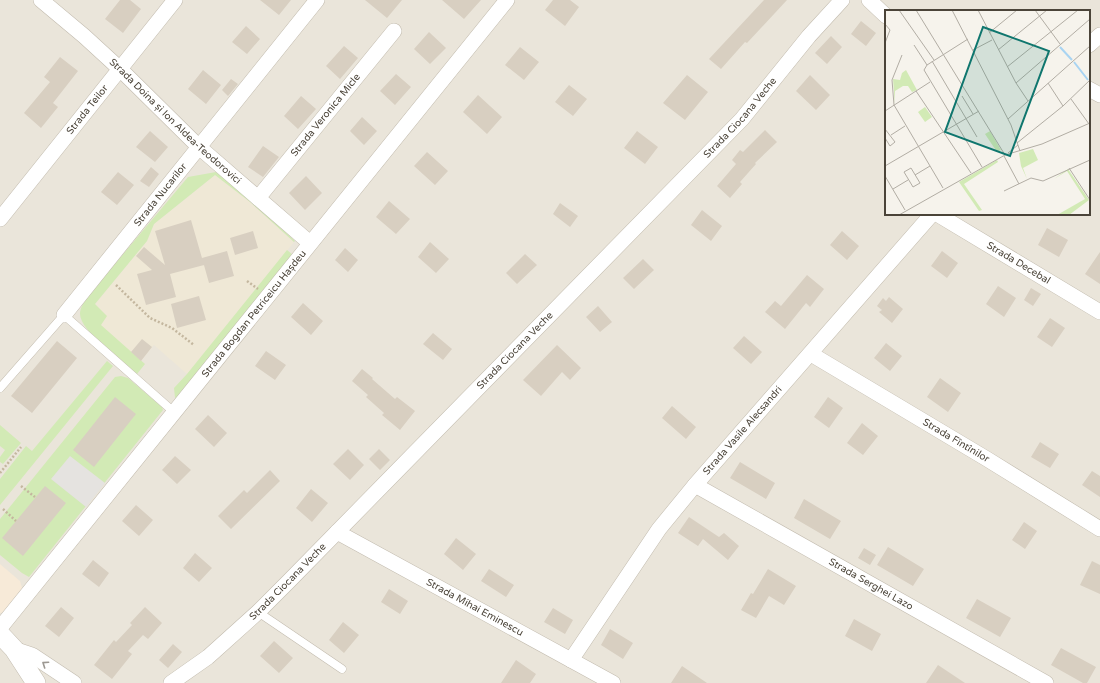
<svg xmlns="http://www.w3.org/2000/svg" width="1100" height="683" viewBox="0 0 1100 683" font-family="'Varela Round',sans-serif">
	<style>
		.residential { fill: #eae5da; fill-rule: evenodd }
		.commercial { fill: #f7ead8 }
		.education { fill: #efe8d6 }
		.green { fill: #d2eab5 }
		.parking { fill: #e5e3e0 }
		.building { fill: #d8cfc1 }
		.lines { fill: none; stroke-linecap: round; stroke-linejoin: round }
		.service-casing { stroke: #c2bbae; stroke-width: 9 }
		.minor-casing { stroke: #c2bbae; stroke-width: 16 }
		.tertiary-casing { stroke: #c2bbae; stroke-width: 20 }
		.path { stroke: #c4b79f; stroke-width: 2.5; stroke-dasharray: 2 2; stroke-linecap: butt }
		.service { stroke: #fff; stroke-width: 8 }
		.minor { stroke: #fff; stroke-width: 15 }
		.tertiary { stroke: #fff; stroke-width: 19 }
		.oneway { stroke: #9c9892 }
		.labels { text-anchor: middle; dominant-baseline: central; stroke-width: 4; stroke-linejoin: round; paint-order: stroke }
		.street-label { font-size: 10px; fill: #4b4439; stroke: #fff }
		.inset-river { fill: none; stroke: #a9d4f2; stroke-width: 2 }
		.inset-road { fill: none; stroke: #b2ada4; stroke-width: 1 }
		.view { fill: #0f766e; fill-opacity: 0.15; stroke: #0f766e; stroke-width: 2 }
		.inset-edge { fill: none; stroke: #4b4439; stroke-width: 2 }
	</style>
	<rect width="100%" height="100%" fill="#f6f3ec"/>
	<path class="residential" d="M 0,0 L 1100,0 L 1100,683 L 0,683 ZM 886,11 L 1089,11 L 1089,214 L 886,214 Z"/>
	<path class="commercial" d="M 0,564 L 20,581 L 23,591 L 5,612 L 0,613 Z"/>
	<path class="education" d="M 215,175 L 250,202 L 294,242 L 187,374 L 154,345 L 141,361 L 100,325 L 95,304 L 147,241 L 154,224 Z"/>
	<path class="green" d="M 216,172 L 240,190 L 295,241 L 294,242 L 250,202 L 215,175 L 154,224 L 147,241 L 95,304 L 107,316 L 101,325 L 145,364 L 137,374 C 124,363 80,331 80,314 C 80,308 84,302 87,297 L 188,177 Z
		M 287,250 L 293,255 L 178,397 L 175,398 L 174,388 L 187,374 Z
		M 107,361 L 113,366 L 0,505 L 0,479 L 26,446 L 32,451 Z
		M 121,376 L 128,378 L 162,407 L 163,410 L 29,577 L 22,573 L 0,555 L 0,519 L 115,377 Z
		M 0,425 L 21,443 L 3,464 L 0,462 L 0,457 L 5,450 L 0,446 Z"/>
	<path class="parking" d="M 70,456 L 105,483 L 86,507 L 51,479 Z"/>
	<path class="building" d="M 120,0 L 130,0 L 141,9 L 123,33 L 105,19 Z
		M 260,0 L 291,0 L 279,15 Z
		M 365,0 L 402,0 L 387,18 Z
		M 442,0 L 481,0 L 464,19 Z
		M 553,0 L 570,0 L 579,7 L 565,26 L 545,10 Z
		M 764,0 L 787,0 L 747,43 L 745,42 L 721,69 L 709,59 Z
		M 861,21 L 876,33 L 866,46 L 851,34 Z
		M 246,26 L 260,39 L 247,54 L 232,42 Z
		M 429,32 L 446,48 L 430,64 L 414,49 Z
		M 831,36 L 842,47 L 827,64 L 815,53 Z
		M 344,46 L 358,58 L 340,79 L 326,66 Z
		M 520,47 L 539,62 L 524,80 L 505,65 Z
		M 60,57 L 78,71 L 53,103 L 58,107 L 41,128 L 24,113 L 50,82 L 44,77 Z
		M 203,70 L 221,85 L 206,104 L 188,89 Z
		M 396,74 L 411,87 L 395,105 L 380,91 Z
		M 687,75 L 708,92 L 685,120 L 663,103 Z
		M 810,75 L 830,95 L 816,110 L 796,91 Z
		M 231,79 L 238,84 L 228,96 L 222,90 Z
		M 569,85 L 587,99 L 573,116 L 555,102 Z
		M 478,95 L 502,117 L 487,134 L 463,112 Z
		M 301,96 L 316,109 L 298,129 L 284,116 Z
		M 362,117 L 377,131 L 364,145 L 350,131 Z
		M 765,130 L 777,142 L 755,163 L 756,164 L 740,182 L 742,184 L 730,198 L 717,186 L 736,164 L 732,160 L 740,150 L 743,152 Z
		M 150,131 L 168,147 L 155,162 L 136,147 Z
		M 637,131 L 658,147 L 645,164 L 624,148 Z
		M 263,146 L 279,157 L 263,177 L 248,167 Z
		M 427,152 L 448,171 L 435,185 L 414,166 Z
		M 151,167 L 159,174 L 149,187 L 140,181 Z
		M 118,172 L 134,185 L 117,205 L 101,192 Z
		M 306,176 L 322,193 L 305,210 L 289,193 Z
		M 389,201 L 410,219 L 396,234 L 376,217 Z
		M 560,203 L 578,216 L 570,227 L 553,214 Z
		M 702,210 L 722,226 L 711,241 L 691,225 Z
		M 191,220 L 204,265 L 170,274 L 176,297 L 146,305 L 137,274 L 152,270 L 136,256 L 144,247 L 165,265 L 155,231 Z
		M 1047,228 L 1068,240 L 1059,257 L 1038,245 Z
		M 253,231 L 258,248 L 235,255 L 230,238 Z
		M 842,231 L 859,246 L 847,260 L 830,245 Z
		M 430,242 L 449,259 L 436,273 L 418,257 Z
		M 345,248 L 358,260 L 348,272 L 335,260 Z
		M 227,251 L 234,276 L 209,283 L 202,258 Z
		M 942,251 L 958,263 L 947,278 L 931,266 Z
		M 1100,252 L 1100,284 L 1085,274 Z
		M 525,254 L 537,265 L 517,284 L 506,273 Z
		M 643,259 L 654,270 L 634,289 L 623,278 Z
		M 807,275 L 824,289 L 810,307 L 806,303 L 785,329 L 765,312 L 775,301 L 781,306 Z
		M 998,286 L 1016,298 L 1004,317 L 986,304 Z
		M 1031,288 L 1041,294 L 1033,306 L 1024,300 Z
		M 199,296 L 206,320 L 177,328 L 171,304 Z
		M 889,297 L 903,309 L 892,323 L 879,312 L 882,310 L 877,306 L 883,298 L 886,301 Z
		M 303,303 L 323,321 L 311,335 L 291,317 Z
		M 598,306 L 612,322 L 600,332 L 586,317 Z
		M 1050,318 L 1065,328 L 1052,347 L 1037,337 Z
		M 433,333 L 452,349 L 443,360 L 423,344 Z
		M 744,336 L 762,352 L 751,364 L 733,348 Z
		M 142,339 L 152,347 L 141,361 L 131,352 Z
		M 57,341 L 77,358 L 32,413 L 11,396 Z
		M 886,343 L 902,356 L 890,371 L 874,358 Z
		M 557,345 L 581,368 L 570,380 L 562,372 L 541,396 L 523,380 Z
		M 266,351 L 286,365 L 275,380 L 255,366 Z
		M 362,369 L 373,378 L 372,379 L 395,399 L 397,397 L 415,411 L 400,430 L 382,415 L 384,413 L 366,397 L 368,395 L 352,381 Z
		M 940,378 L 961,393 L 948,412 L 927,397 Z
		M 115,397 L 136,414 L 94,467 L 73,450 Z
		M 828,397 L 843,408 L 829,428 L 814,417 Z
		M 672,406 L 696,427 L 686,439 L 662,418 Z
		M 208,415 L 227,433 L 214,447 L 195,429 Z
		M 862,423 L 878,436 L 863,455 L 847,443 Z
		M 1040,442 L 1059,454 L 1050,468 L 1031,457 Z
		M 348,449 L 364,465 L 350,480 L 333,464 Z
		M 379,449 L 390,460 L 380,470 L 369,459 Z
		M 175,456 L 191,470 L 177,484 L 162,470 Z
		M 740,462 L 775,483 L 766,499 L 730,478 Z
		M 270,470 L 280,481 L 231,529 L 218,516 L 244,490 L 247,493 Z
		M 1092,471 L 1100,476 L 1100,497 L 1082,485 Z
		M 45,486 L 66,503 L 23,556 L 2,538 Z
		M 311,489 L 328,503 L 312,522 L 296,508 Z
		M 804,499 L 841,521 L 830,539 L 794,518 Z
		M 136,505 L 153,520 L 139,536 L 122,521 Z
		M 689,517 L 719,537 L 724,533 L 739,546 L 728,560 L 703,539 L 698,546 L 678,533 Z
		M 1024,522 L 1037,531 L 1025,549 L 1012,540 Z
		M 456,538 L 476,554 L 463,570 L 444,554 Z
		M 888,547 L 924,569 L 913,586 L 877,565 Z
		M 864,548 L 876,555 L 870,565 L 858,558 Z
		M 195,553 L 212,568 L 199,582 L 183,568 Z
		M 93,560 L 109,573 L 99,587 L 82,574 Z
		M 1092,561 L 1100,565 L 1100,594 L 1080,585 Z
		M 489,569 L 514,585 L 506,597 L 481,581 Z
		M 768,569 L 796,586 L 784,605 L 769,596 L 756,618 L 741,610 L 751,593 L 753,594 Z
		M 389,589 L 408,601 L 400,614 L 381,602 Z
		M 977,599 L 1011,618 L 1000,637 L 966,618 Z
		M 61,607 L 74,618 L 59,637 L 45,626 Z
		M 145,607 L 162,623 L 148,639 L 143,635 L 128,651 L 132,654 L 112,679 L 94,665 L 114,640 L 116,642 L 132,625 L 130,623 Z
		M 553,608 L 573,620 L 565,634 L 544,622 Z
		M 854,619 L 881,634 L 872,651 L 845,636 Z
		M 343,622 L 359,635 L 344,653 L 329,640 Z
		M 610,629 L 633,643 L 623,659 L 601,645 Z
		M 274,641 L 293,658 L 279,673 L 260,656 Z
		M 173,644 L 182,652 L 168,668 L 159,660 Z
		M 1061,648 L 1096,667 L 1087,683 L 1083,683 L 1051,665 Z
		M 516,660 L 536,674 L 530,683 L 501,683 Z
		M 938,665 L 965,683 L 926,683 Z
		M 682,666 L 707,683 L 671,683 Z"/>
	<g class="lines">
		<defs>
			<path id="service" d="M 0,388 L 64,315 L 175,413
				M 258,612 L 342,669"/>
			<g id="minor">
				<path id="s1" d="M 41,0 L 84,36 L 120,69 L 199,147 L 310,243"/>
				<path d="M 869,0 L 886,16"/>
				<path d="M 1089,45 L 1100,35"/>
				<path d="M 1089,89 L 1100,95"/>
				<path id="s2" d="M 258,198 L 394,31"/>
				<path id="s3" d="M 937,214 L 1100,312"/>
				<path id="s4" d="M 0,219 L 175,0"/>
				<path id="s5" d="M 64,315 L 317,0"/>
				<path id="s6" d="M 811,354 L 987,459 L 1100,529"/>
				<path id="s7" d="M 695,485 L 1046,683"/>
				<path id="s8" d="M 337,532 L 613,683"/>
				<path id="s9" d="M 0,628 C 170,419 338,209 507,0"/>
				<path d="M 14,649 L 32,655 L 74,683"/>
				<path id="s10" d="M 571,660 L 659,529 L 695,485 L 932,214"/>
				<path id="s11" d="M 171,683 L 208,657 L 258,612 L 289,581 L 742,119 L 809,36 L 842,0"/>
			</g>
			<path id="tertiary" d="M 0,634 L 14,649 L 36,683"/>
		</defs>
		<use href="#service" class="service-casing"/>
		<use href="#minor" class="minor-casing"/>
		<use href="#tertiary" class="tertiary-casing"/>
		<path class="path" d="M 247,281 L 258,289
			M 116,285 L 150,318 L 172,328 L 194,345
			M 0,473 L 21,447
			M 21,486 L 35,497
			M 3,509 L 16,521"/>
		<use href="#service" class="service"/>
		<use href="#minor" class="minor"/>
		<use href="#tertiary" class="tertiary"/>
	</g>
	<defs><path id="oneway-chevron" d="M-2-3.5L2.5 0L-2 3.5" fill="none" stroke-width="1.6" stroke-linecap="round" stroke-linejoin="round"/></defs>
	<use class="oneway" href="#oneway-chevron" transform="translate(45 664) rotate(-146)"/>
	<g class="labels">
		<g class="street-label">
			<text stroke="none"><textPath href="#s4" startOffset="140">Strada Teilor</textPath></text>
			<text stroke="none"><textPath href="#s2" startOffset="107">Strada Veronica Micle</textPath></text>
			<text stroke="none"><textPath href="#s11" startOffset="803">Strada Ciocana Veche</textPath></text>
			<text stroke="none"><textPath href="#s1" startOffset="181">Strada Doina și Ion Aldea-Teodorovici</textPath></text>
			<text stroke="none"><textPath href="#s5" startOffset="154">Strada Nucarilor</textPath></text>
			<text stroke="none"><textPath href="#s3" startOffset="95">Strada Decebal</textPath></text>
			<text stroke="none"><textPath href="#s9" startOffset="404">Strada Bogdan Petriceicu Hașdeu</textPath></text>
			<text stroke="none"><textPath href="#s11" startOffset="479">Strada Ciocana Veche</textPath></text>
			<text stroke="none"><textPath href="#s10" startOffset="287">Strada Vasile Alecsandri</textPath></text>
			<text stroke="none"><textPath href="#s6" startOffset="169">Strada Fîntînilor</textPath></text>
			<text stroke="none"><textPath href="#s11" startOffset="155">Strada Ciocana Veche</textPath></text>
			<text stroke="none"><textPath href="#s7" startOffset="202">Strada Serghei Lazo</textPath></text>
			<text stroke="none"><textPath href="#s8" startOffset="157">Strada Mihai Eminescu</textPath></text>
		</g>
	</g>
	<g transform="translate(885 10)">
		<rect width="205" height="205" fill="#f6f3ec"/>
		<path d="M 21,60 L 32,80 L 27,82 L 23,76 L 18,76 L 10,81 L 10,94 L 8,69 L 15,70 L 17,63 ZM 40,97 L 47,107 L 40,112 L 33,102 ZM 105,121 L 116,140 L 112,142 L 100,124 ZM 148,139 L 153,150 L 138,158 L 142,169 L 136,156 L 134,143 ZM 112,150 L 113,152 L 79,174 L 97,200 L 94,201 L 74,172 ZM 183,159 L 204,190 L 184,205 L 172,205 L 200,189 L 182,161 L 169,169 Z" fill="#d2eab5"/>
		<path class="inset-river" d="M 175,37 L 187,50M 189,52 L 203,70"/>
		<path class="inset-road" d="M 14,0 L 49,50M 31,0 L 120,145M 67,0 L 126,115 L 135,141M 93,0 L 131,73 L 143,91M 150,0 L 175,34M 0,14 L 5,20 L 0,33M 104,23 L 132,0M 83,29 L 42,55 L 39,60 L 97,157M 29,35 L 42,55M 88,40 L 107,30M 113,40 L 162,0M 17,45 L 7,70 L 9,95 L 58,178M 47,51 L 92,127M 122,57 L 193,0M 131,73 L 205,9M 163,73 L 178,96M 31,81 L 86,163M 77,86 L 88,104M 186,89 L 204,114M 0,101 L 45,72M 123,109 L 205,36M 0,119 L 10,132 L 5,136 L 0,128M 6,125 L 20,116M 132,133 L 178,96 L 205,70M 123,143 L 133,135M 119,146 L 134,174M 0,156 L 94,101M 26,158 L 35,173 L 28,177 L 19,162 ZM 184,158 L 205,190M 30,165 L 45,156M 0,166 L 20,200M 8,179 L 23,170M 119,181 L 146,168 L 158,171 L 205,150M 14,205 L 120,145 L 157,134 L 205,113"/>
		<path class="view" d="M 98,17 L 164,41 L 125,146 L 60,122 Z"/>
		<rect width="205" height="205" class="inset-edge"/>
	</g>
</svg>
